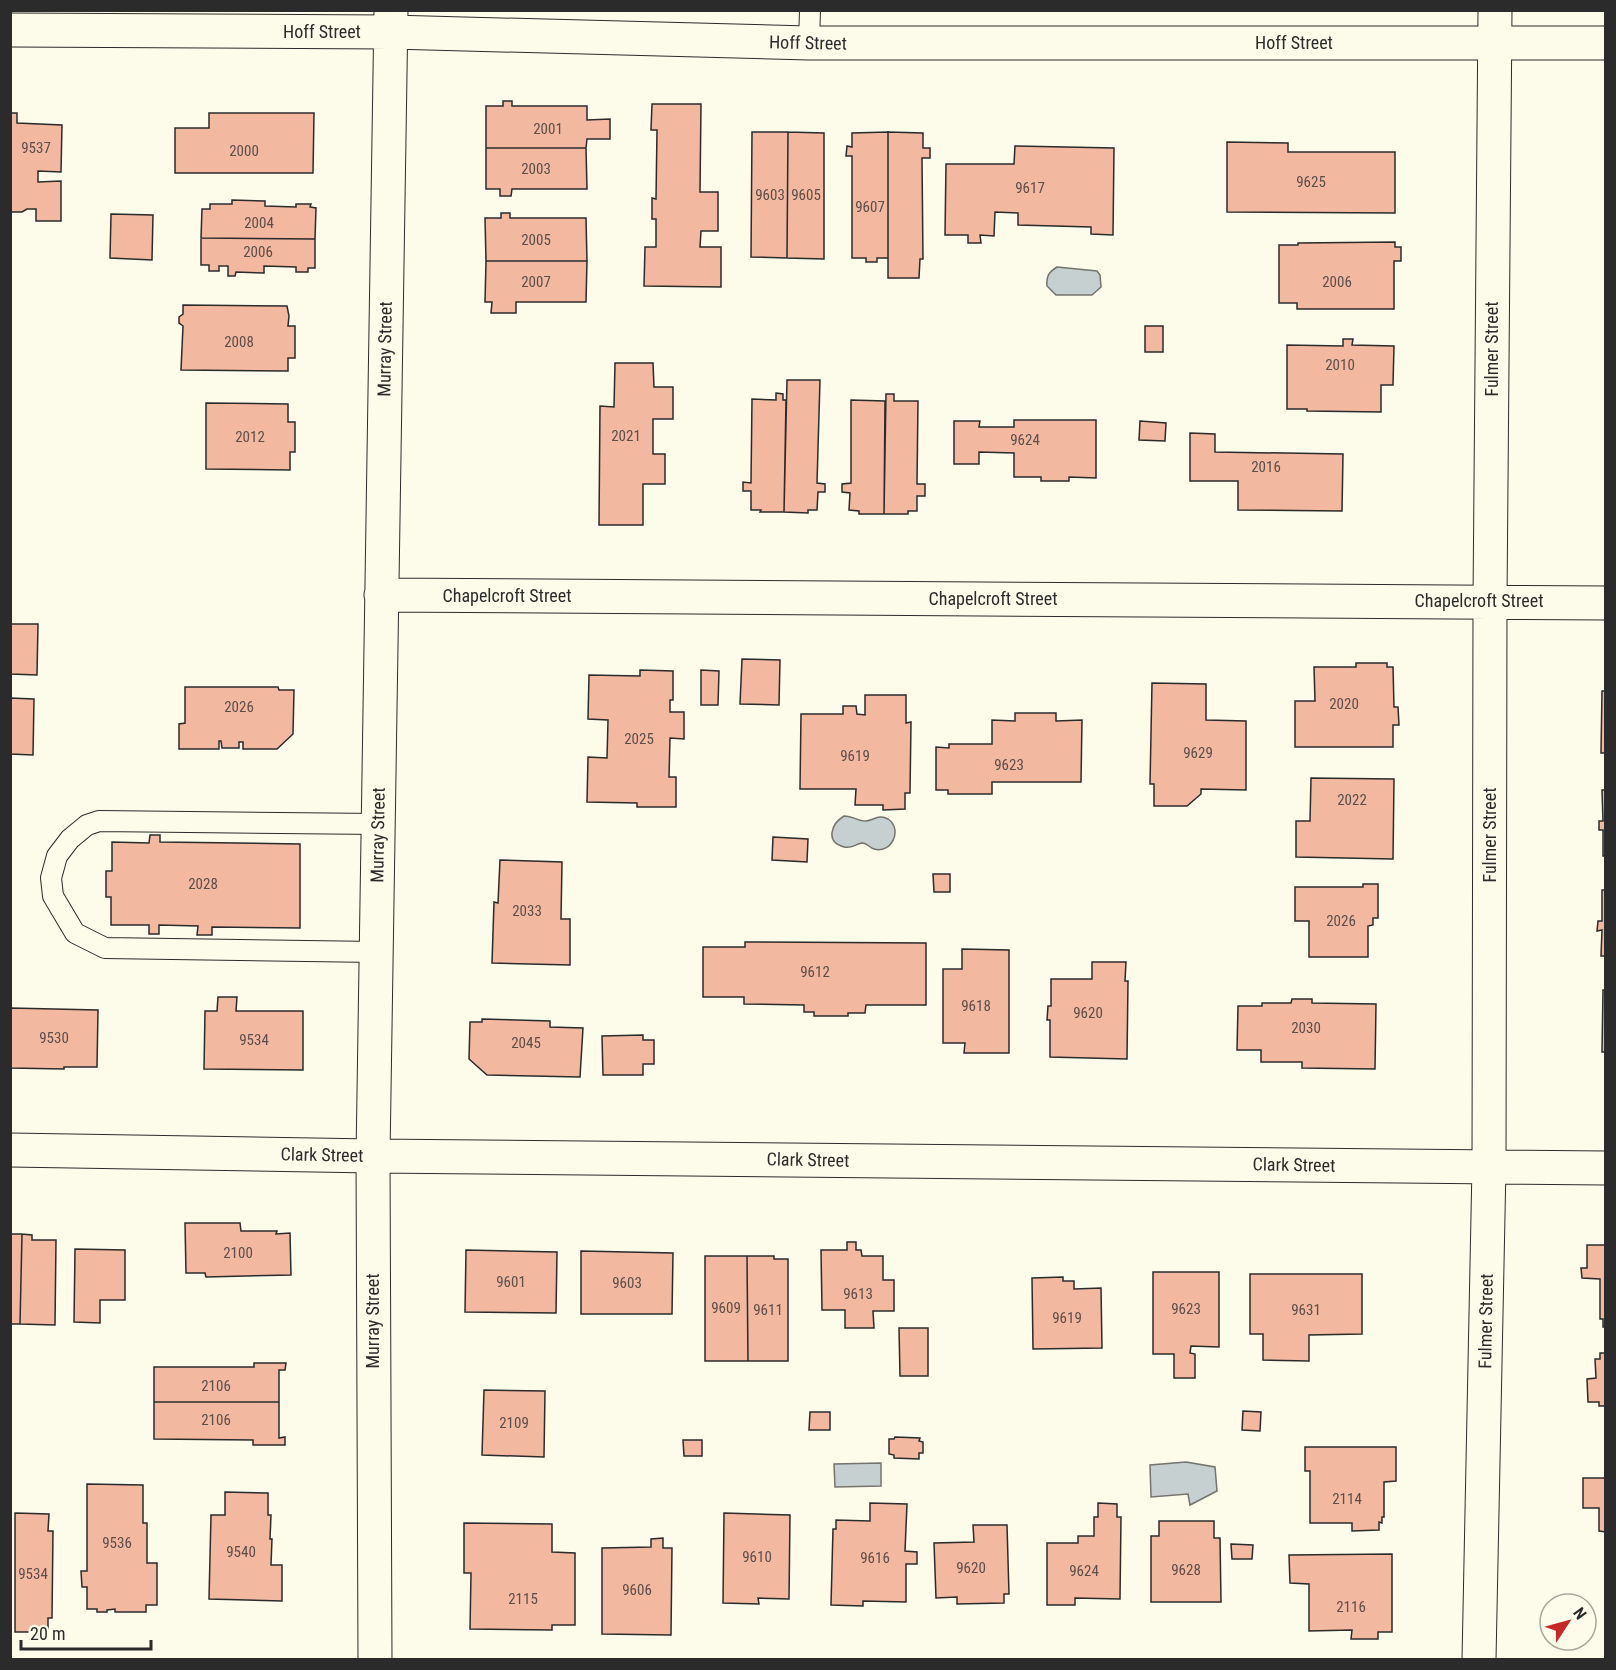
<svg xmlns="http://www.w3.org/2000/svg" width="1616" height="1670" font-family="'Roboto Condensed',sans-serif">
  <rect width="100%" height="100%" fill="#fdfbea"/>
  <path fill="#c7d0d0" stroke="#74746e" stroke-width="1.5" d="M1057 267 1097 271 1100 275 1101 287 1092 295H1056L1047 286C1046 276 1049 272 1057 267Z
    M844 816C853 816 860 822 866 821 874 820 879 814 888 819 903 829 892 854 874 849 870 848 867 843 862 843 855 844 852 849 844 847 825 842 831 824 844 816Z
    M1186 1462 1215 1467 1217 1491 1190 1505 1188 1494 1151 1497 1150 1465Z
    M881 1463V1486L835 1487 834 1464Z"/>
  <path fill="#f2b8a0" stroke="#2b2b2b" stroke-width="1.5" d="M503 101H512V106H587V120L610 119V139H587L586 148H486V106H503Z
    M652 104H701L700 192H718V231H701L700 247H721V287L644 286 645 247H656V219H652V198L656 199 657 130H651Z
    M10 113H17V123L62 125 61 172 38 171V182L61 181V221H36V209H27L22 212H10Z
    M209 113H314L313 173H175V128H209Z
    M752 132H788L787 258 751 257Z
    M788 132 824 133V259L787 258Z
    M888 132V258H877V262H866V258H852V156H846L847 146 852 147V133Z
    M888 132 923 133V148H930V158H922L923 259H920L919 278H888Z
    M1227 142 1288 143V152H1395V213L1227 212Z
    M1015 146 1114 148 1113 235 1091 234V227L1018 225V213L995 212 994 236 980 235 981 243H968V235H945L946 164H1014Z
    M486 148H586L587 189H512L511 196H500V189H486Z
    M232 200 265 201V206L296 207V204H311L310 207 316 208 315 239 201 238 202 209H210V204H232Z
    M501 213H510V218H586L587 261H486L485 218H501Z
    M111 214 153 215 152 260 110 258Z
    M201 238 315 239V268H308V272H296V267L264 266V273L236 272 235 276H228V266H219V271H209V265H201Z
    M1395 242V247H1401V261H1394V309H1297V303H1279V245H1298V243Z
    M486 261H587L586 302H516V313H491L492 302H485Z
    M183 305 287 306 289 316 288 326H295V358H288V371L181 370 183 326 179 323V317L183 314Z
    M1145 326H1163V352H1145Z
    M1343 339H1353L1352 345 1394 346 1393 385H1381V412L1307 411V409H1287V345L1343 346Z
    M615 363H653L654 387H673V419H653V454H665V484H643V525H599L600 406 614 407Z
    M787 380H820L817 483 825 484V492H818L817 510H808V513L784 512Z
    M776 393 783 394V400H786L784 512H760L761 510H751V491H743V482L751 483 752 399 776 400Z
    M886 394H894V401H918L917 484H925V496H917V511H908V514H884Z
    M851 400 885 401 884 514H859V511L849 510 850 493 842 492V484L851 483Z
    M206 403 288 404V422H295V452H290V470L206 469Z
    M1014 420H1096V478L1069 477V481H1041V477H1014V453L979 452V464H954V421H980L979 427H1014Z
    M1140 421 1166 423 1165 441 1139 440Z
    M1190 433 1215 434V452L1343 454 1342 511 1238 510V481H1190Z
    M10 624H38L37 675 10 674Z
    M742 659 780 660 779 705 740 704Z
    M1356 663H1387V667H1393L1394 707H1398L1399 725H1393V747H1295V701H1315L1314 667H1356Z
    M640 670 673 671V700H670V712H684V739L670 738 669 777H676V807H637V803L587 802 588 757 607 758 608 720 588 719 589 675 640 676Z
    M701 670 719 671 718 705H701Z
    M1152 683 1206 684V720L1246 721V790L1201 789V794L1187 806H1154V784H1150Z
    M185 687H278L279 690H294L293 734 277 749H243V742H239V748H222L221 741H219V749H179V724L185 723Z
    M1602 691H1606V753H1601Z
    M865 695H906V723L911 722 910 793H905V809L883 810V805H855L856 789H800L801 714H843V706H856L857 714 865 715Z
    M10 698 34 699 33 755 10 754Z
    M1015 713H1056V721L1082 720 1081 782H992V794H948V790H936V747L949 748V744H992V720L1015 721Z
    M1311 778 1394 779 1393 859 1296 857V821H1310Z
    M1602 790H1606V856H1603V830H1599V821H1603Z
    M150 835H160V842L300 844V928L212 927V935H197L198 926 159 925V934H149V925H111V897H106V871H112V842L149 843Z
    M773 837 808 839 807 862 772 860Z
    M500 860 562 862 561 919H570V965L492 963 494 902 498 903Z
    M933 874H950V892H934Z
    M1363 884H1378V918H1373V925L1368 926V957H1309V921H1295V887H1363Z
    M1602 890H1606V956H1601L1602 930 1597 931 1598 921H1602Z
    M745 942 926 943V1005H866L865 1013H848V1016H814V1012H804V1005L744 1004V997H703V947H745Z
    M962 949 1009 950V1053H964L965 1043H943V969H962Z
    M1092 962H1126L1125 981H1128L1127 1059 1050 1057V1020H1047L1048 1006H1051V979H1092Z
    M1603 990H1606V1052H1602Z
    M218 997H237L236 1011H303V1070L204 1069 205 1011H217Z
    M1292 999H1312V1003L1376 1004 1375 1069 1302 1068V1062H1261V1050H1237L1238 1006H1262V1003H1291Z
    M10 1008 98 1010 97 1067H64V1069L10 1068Z
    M482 1019 550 1021V1027L583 1028 580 1077 487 1075 469 1059 470 1022H482Z
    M643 1035V1040H654V1064H643V1075H603L602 1036Z
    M185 1223H240L241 1231H277L276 1234 290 1233 291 1275 206 1277 205 1273H186Z
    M11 1234H22L20 1324H10Z
    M22 1234 32 1235V1240H56L55 1325 20 1324Z
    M847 1242H856V1250H861L862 1256H883V1280H894V1311H873L874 1328H845V1310H822L821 1250H847Z
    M1587 1245H1606V1327H1603V1319H1600V1279L1582 1278 1581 1268H1587Z
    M75 1249 125 1250V1300H100V1323L74 1322Z
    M466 1250 557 1252 556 1313 465 1312Z
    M581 1251 673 1253 672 1314H581Z
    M705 1256H747L748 1361H705Z
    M747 1256H774V1259H788V1361H748Z
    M1153 1272H1219V1347L1191 1346 1190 1353 1195 1354V1378H1174V1354H1153Z
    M1250 1274H1362V1334L1309 1335V1361L1263 1360V1334H1250Z
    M1063 1277V1281H1074V1289L1101 1288 1102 1348 1033 1349 1032 1278Z
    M899 1328H928V1376H900Z
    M1600 1353H1606V1406H1599V1402H1588L1587 1379 1596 1378 1595 1359H1600Z
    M254 1363H286L285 1370H279V1402H154V1367H254Z
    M484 1390 545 1391 544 1457 482 1455Z
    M154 1402H279V1438L285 1437V1445H253V1440L154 1439Z
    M1243 1411 1261 1412 1260 1431 1242 1430Z
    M810 1412H830V1430H809Z
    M895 1437 920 1438 919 1441 923 1442V1453H919V1459L894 1458V1455L889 1454V1439H894Z
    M683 1440H702V1456H684Z
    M1305 1447H1396V1481L1384 1482V1517H1382V1523L1379 1522V1530L1352 1531V1523H1310V1471H1305Z
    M1583 1478H1606V1532L1599 1531V1508H1583Z
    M87 1484 143 1485V1523H147V1563H157V1605H146V1612H115V1609L107 1610V1612H97V1609H87V1587H82L81 1571H87Z
    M225 1492 268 1493V1515H271L270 1539H272L271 1565H282V1601L209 1599 211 1515H225Z
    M870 1503 907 1504 905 1551 917 1552V1564H906V1602L863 1601V1606L831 1605 833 1529H836V1520L870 1521Z
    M1098 1503 1117 1504V1517H1121L1120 1599 1075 1598V1605H1047V1543H1078V1536H1094V1517H1098Z
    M15 1513 49 1514 48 1531H53L52 1618H48V1632H15Z
    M724 1513 790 1515 789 1599 758 1598 759 1604 723 1603Z
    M1159 1521H1214V1538H1220L1221 1602H1151V1536H1159Z
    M464 1523 552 1524V1552L575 1553V1625H552V1630L470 1629 471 1573H464Z
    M973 1525H1007L1009 1594H1004V1603L957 1604V1597L936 1598 934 1543 974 1542Z
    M663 1538V1548H672L671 1635 602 1634V1548L651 1547V1539Z
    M1231 1544 1253 1545 1252 1559H1232Z
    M1392 1554V1632H1378V1639H1351L1352 1630 1309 1631V1584L1290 1583 1289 1555Z"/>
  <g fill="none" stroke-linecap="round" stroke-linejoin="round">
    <defs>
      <path id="service" d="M809 43 810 10
        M376 952 105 948 75 933 53 896 51 878 57 856 70 839 87 825 99 821 378 824"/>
      <path id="minor" d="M10 30 391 32 809 43H1606
        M381 595 1606 603
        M10 1150 373 1156 1606 1168
        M375 1660 373 1156 391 10
        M1479 1660 1489 1166 1490 601 1495 10"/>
    </defs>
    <use href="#service" stroke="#2b2b2b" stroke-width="22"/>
    <use href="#minor" stroke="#2b2b2b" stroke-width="35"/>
    <use href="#service" stroke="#fdfbea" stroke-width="20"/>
    <use href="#minor" stroke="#fdfbea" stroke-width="33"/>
  </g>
  <g text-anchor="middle" stroke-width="4.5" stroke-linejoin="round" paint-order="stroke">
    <g font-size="15" fill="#5d4e48">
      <text x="548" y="134">2001</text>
      <text x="36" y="153">9537</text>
      <text x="244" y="156">2000</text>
      <text x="536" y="174">2003</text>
      <text x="1311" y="187">9625</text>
      <text x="1030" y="193">9617</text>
      <text x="770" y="200">9603</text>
      <text x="806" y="200">9605</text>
      <text x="870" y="212">9607</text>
      <text x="259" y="228">2004</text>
      <text x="536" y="245">2005</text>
      <text x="258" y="257">2006</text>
      <text x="536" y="287">2007</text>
      <text x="1337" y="287">2006</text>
      <text x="239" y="347">2008</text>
      <text x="1340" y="370">2010</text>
      <text x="626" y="441">2021</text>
      <text x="250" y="442">2012</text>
      <text x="1025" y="445">9624</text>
      <text x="1266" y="472">2016</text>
      <text x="1344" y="709">2020</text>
      <text x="239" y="712">2026</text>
      <text x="639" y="744">2025</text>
      <text x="1198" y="758">9629</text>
      <text x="855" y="761">9619</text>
      <text x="1009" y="770">9623</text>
      <text x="1352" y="805">2022</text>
      <text x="203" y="889">2028</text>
      <text x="527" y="916">2033</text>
      <text x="1341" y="926">2026</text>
      <text x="815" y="977">9612</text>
      <text x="976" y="1011">9618</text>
      <text x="1088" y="1018">9620</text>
      <text x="1306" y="1033">2030</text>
      <text x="54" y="1043">9530</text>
      <text x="254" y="1045">9534</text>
      <text x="526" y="1048">2045</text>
      <text x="238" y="1258">2100</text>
      <text x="511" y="1287">9601</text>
      <text x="627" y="1288">9603</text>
      <text x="858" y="1299">9613</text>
      <text x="726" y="1313">9609</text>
      <text x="1186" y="1314">9623</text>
      <text x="768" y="1315">9611</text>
      <text x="1306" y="1315">9631</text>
      <text x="1067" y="1323">9619</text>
      <text x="216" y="1391">2106</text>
      <text x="216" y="1425">2106</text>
      <text x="514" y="1428">2109</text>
      <text x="1347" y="1504">2114</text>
      <text x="117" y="1548">9536</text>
      <text x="241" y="1557">9540</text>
      <text x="757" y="1562">9610</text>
      <text x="875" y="1563">9616</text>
      <text x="971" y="1573">9620</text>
      <text x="1186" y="1575">9628</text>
      <text x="1084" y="1576">9624</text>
      <text x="33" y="1579">9534</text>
      <text x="637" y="1595">9606</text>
      <text x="523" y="1604">2115</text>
      <text x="1351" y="1612">2116</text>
    </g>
    <g font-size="18" fill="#2b2b2b" stroke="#fdfbea">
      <text x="322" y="38">Hoff Street</text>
      <text transform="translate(808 43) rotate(1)" y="6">Hoff Street</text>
      <text x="1294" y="49">Hoff Street</text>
      <text transform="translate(385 349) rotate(-89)" y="6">Murray Street</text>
      <text transform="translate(1492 349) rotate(-90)" y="6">Fulmer Street</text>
      <text x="507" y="602">Chapelcroft Street</text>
      <text x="993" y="605">Chapelcroft Street</text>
      <text x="1479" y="607">Chapelcroft Street</text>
      <text transform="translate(378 835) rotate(-89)" y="6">Murray Street</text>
      <text transform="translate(1490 835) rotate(-90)" y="6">Fulmer Street</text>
      <text transform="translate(322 1155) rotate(1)" y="6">Clark Street</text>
      <text transform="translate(808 1160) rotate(1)" y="6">Clark Street</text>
      <text transform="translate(1294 1165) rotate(1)" y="6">Clark Street</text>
      <text transform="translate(373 1321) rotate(-90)" y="6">Murray Street</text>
      <text transform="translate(1486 1321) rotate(-89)" y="6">Fulmer Street</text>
    </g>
  </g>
  <rect width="1616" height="1670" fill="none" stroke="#2b2b2b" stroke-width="24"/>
  <g transform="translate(1568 1622) rotate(54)"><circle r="28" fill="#fdfbea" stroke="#a9a89e" stroke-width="1.5"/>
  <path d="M0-4.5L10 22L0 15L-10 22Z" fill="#c62828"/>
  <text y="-9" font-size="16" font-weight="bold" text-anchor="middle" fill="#2b2b2b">N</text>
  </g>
  <path d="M21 1640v9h130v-9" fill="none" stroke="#2b2b2b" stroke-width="3"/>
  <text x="30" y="1640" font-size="18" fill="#2b2b2b" stroke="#fdfbea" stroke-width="4.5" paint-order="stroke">20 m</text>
</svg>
